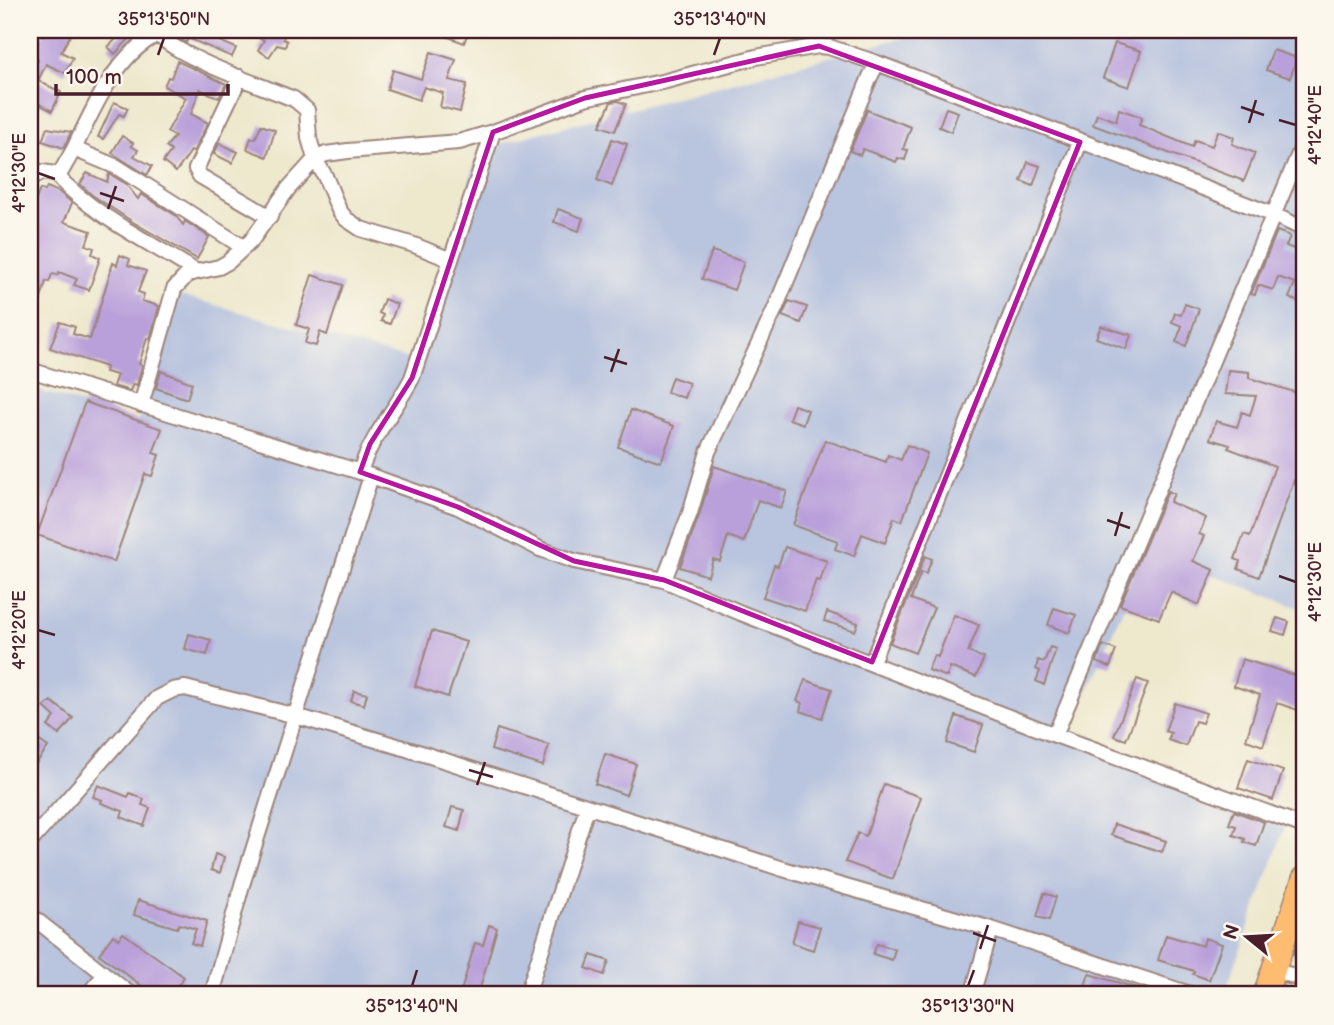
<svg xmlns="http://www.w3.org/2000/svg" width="1334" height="1025" font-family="'Balsamiq Sans',sans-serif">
  <rect width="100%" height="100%" fill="#fbf7ec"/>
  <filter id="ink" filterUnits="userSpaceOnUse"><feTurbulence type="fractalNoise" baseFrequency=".0143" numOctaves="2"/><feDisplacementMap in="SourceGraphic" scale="14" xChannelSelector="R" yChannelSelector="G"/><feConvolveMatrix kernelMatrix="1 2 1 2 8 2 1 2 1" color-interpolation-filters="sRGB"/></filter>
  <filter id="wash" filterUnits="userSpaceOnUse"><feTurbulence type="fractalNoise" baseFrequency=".00686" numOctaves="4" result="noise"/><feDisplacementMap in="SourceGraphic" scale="28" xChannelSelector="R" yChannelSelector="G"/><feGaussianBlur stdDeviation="1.57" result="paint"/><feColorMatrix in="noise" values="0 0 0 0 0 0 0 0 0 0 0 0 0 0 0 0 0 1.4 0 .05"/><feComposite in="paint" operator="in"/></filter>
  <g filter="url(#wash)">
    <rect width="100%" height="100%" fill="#eee8cd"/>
    <path fill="#b9c4de" d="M932 30H1304V610L1149 550 1066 737 1287 821 1224 995H30V388L138 421 176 294 415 361 479 149Z"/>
    <g id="blocks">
      <path fill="#b9a0da" d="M46 30H73L61 52 73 58 65 73 46 64 38 81 61 92 52 111 30 99V76L38 60 30 52V40L34 31 43 36Z
        M125 30 133 35 115 54 108 47Z
        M168 30H193L236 48 232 57 188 38 186 43Z
        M239 30H263L274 35 275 32 284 36 283 39 287 41 285 47 277 45 269 57 258 50 264 40Z
        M430 30H469L464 43Z
        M1115 43 1141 51 1129 87 1103 78Z
        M1273 50 1297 58 1290 78 1266 70Z
        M431 52 456 60 449 80 467 84 460 112 440 107 443 93 424 87 419 100 387 89 393 70 421 79Z
        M177 61 226 84 219 98 200 89 191 114 208 123 193 152 191 151 176 172 163 162 171 151 166 147 175 136 167 132 186 98 164 86 168 77 171 78Z
        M618 101 626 104 615 131 600 126 611 102Z
        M114 102 128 108 124 116 119 114 103 139 98 137Z
        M946 108 958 112 951 132 939 127Z
        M1119 109 1142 117 1139 125 1192 147 1195 140 1212 146 1218 131 1234 137 1232 144 1255 153 1244 181 1093 125 1097 114 1116 121Z
        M867 110 911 127 903 149 908 150 905 160 898 158 896 162 863 149 860 155 850 151Z
        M261 125 275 130 267 157 247 149 251 138 255 139Z
        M47 128 71 132 64 148 42 141Z
        M122 136 133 143 131 146 138 150 134 156 152 166 147 175 112 153Z
        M612 139 627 144 612 186 597 180Z
        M219 143 238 152 232 163 214 154Z
        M1028 162 1040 166 1033 186 1021 181Z
        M87 173 107 182 109 174 113 176 126 184 138 199 141 194 175 215 183 225 185 221 209 237 197 259 133 222 92 195 80 184Z
        M47 187 59 192 72 203 64 222 91 231 86 245 94 248 92 254 100 258 89 290 74 285 77 279 59 272 58 275 52 274 49 282 46 281 40 302 30 299V278L32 269 30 268 32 227H30V204L34 205 40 189 45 191Z
        M558 209 583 218 579 231 554 222Z
        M1277 231 1290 236 1286 246 1304 253V304L1289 298 1295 283 1278 277 1273 290 1258 285 1255 295 1251 294Z
        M712 251 744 262 734 290 702 279Z
        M120 255 130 259 128 265 146 271 138 292 144 294 142 301 159 306 150 339 147 338 139 364 142 365 137 385 133 384 130 391 113 386 117 375 105 372 106 367 50 348 60 322 75 327 73 334 90 339 113 263 117 265Z
        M312 275 343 285 327 335 320 332 316 346 305 343 309 329 296 325Z
        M384 299 397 304 390 324 381 321 383 315 379 313Z
        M789 301 807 307 801 323 782 316Z
        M1185 304 1199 309 1186 346 1176 342 1182 326 1172 322 1175 313 1181 315Z
        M1101 326 1131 335 1126 349 1096 338Z
        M1228 370 1249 372V378L1304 395V411L1297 434 1304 436V484L1294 480 1259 577 1238 569 1240 561 1235 559 1244 534 1250 536 1275 466 1228 448 1230 445 1210 439 1216 421 1237 427 1242 412 1250 415 1256 396 1225 394Z
        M161 371 192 383 187 399 156 388Z
        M672 377 689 383 684 398 667 392Z
        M85 402 162 429 153 453 159 455 152 476 145 474 114 562 37 535Z
        M794 405 808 410 803 424 789 419Z
        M631 410 674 426 661 462 618 447Z
        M825 440 886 462 888 455 901 460 907 445 927 453 902 521 894 518 885 543 862 534 854 556 835 549 838 541 793 525Z
        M714 466 787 491 781 508 758 500 744 542 728 536 720 561 713 559 708 576 680 567 699 516Z
        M1168 491 1174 494 1170 502 1206 518 1199 534 1204 536 1193 561 1214 570 1199 605 1171 592 1159 619 1120 605Z
        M785 547 827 561 820 581 816 580 805 611 763 597 774 565 778 566Z
        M925 556 932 559 926 574 921 572 911 599 934 608 915 653 890 643Z
        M1054 608 1076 615 1069 633 1048 625Z
        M827 612 858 623 855 631 824 621Z
        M954 615 979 625 968 652 984 658 976 677 950 667 947 677 928 670 934 655 938 657Z
        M1277 618 1289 622 1285 635 1272 631Z
        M432 631 466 642 448 697 415 686Z
        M189 634 211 640 207 655 185 649Z
        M1103 645 1116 650 1110 667 1096 662Z
        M1050 647 1056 649 1044 685 1036 681 1040 671 1036 669 1038 660 1044 662Z
        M1242 659 1304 678V712L1277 703 1263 746 1246 740 1260 695 1234 686Z
        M1137 679 1148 683 1126 740 1114 736Z
        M805 680 832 689 822 718 800 711 802 703 797 701Z
        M354 691 367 694 364 705 351 701Z
        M51 701 73 718 59 735 48 726 55 717 44 707Z
        M1175 703 1206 713 1202 723 1195 721 1186 746 1168 740 1171 733 1165 731Z
        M956 716 983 725 974 752 947 743Z
        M497 729 549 745 543 766 491 750Z
        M30 734 48 747 30 772Z
        M605 754 636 764 626 795 595 784Z
        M1248 759 1283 771 1273 800 1238 788Z
        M884 784 921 797 893 879 845 862 858 833 866 836Z
        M98 785 128 797 130 793 144 799 142 805 150 808 144 826 121 817 123 811 101 803 102 800 93 797Z
        M452 807 464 810 459 831 446 827Z
        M1234 811 1264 822 1256 846 1244 842 1245 839 1233 835 1236 826 1229 824Z
        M1114 824 1166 841 1162 852 1111 835Z
        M215 854 224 857 220 873 211 870Z
        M1044 893 1056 897 1049 920 1037 917Z
        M138 900 207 921 200 946 191 943 196 929 179 924 177 928 134 915Z
        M798 921 820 927 813 950 792 943Z
        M1304 922V958L1293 954Z
        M489 925 497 928 478 995H460L475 943 483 945Z
        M123 933 184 977 171 995H154L99 954 113 935 119 939Z
        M1166 935 1203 946 1205 938 1222 944 1209 980 1193 974 1194 971 1158 960Z
        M877 944 895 949 892 960 873 954Z
        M591 955 609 961 604 975 586 968Z
        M1089 974 1154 993V995H1082Z
        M1284 983 1304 988V995H1280Z"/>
    </g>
  </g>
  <g filter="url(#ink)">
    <use href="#blocks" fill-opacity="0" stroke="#9c847c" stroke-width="2"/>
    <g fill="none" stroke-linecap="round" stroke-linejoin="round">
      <defs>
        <path id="minor" d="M240 77 196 169 200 176 270 217
          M1304 142 1055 735 1304 826
          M74 149C93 109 116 54 158 34 176 56 264 87 294 99L307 110 309 138 315 159 325 176 339 210 346 219 361 229 414 245 451 260
          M58 177 74 149 117 167 243 247
          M30 179 42 172 55 174C94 216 146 240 195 271
          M30 370 360 472
          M141 405 174 289 188 274 219 267 228 262 251 241 288 189 315 159 326 154 348 151 459 142 493 132
          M664 580 574 561 540 549 458 507 360 472C371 436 395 411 412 378L491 138 493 132 585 98 666 81 756 57 819 46 829 47 877 63
          M872 662 1080 142
          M1055 735 741 613 664 580 690 513 708 452 775 309 870 77 877 63 1274 215 1304 229
          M30 842 157 698 173 690 185 688 296 716 424 754 783 869 991 929 1193 995
          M30 915 131 995
          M1273 970 1304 979
          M87 995 105 975
          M212 995 242 885 371 476
          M527 995 587 808
          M972 995 991 929"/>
        <path id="primary" d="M1265 995 1304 879"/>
      </defs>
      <use href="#minor" stroke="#9c847c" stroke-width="18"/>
      <use href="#primary" stroke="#9c847c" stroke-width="26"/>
      <use href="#minor" stroke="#fff" stroke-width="14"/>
      <use href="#primary" stroke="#febc70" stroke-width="23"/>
    </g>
  </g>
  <path fill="none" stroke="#b5179e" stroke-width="5" stroke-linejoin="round" d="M819 46 1080 142 872 662 664 580 574 561 458 507 360 472 370 444 412 378 493 132 585 98Z"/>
  <path fill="none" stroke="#4a1f2b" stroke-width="2.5" d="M158 55 164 38M714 55 720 38M1241 107 1264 115M1279 120 1296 125M1249 123 1256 100M38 173 55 179M100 193 124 201M108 209 116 186M604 357 627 364M611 372 619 349M1107 520 1130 528M1115 536 1122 512M1279 576 1296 582M38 630 55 635M469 770 493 777M477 785 485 762M973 933 996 941M980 949 988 925M412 986 417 970M968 986 974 970"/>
  <rect width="1334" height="1025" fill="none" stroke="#fbf7ec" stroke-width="77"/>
  <g transform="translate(1247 937) rotate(288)" stroke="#fbf7ec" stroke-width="5" paint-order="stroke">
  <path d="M0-5L12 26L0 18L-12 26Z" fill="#4a1f2b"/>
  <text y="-10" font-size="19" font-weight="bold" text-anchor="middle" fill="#4a1f2b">N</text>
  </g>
  <path d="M56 84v10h172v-10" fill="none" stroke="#4a1f2b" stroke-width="3.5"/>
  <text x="66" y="84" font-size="21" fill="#4a1f2b" stroke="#fbf7ec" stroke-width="5" paint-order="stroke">100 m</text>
  <rect x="38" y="38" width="1258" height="948" fill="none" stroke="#4a1f2b" stroke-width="2.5"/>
  <g font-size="18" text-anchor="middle" fill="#4a1f2b">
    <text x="164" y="25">35°13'50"N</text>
    <text x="720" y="25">35°13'40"N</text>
    <text transform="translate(1315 125) rotate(-90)" y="6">4°12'40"E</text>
    <text transform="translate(19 173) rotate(-90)" y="6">4°12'30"E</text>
    <text transform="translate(1315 582) rotate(-90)" y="6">4°12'30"E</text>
    <text transform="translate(19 630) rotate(-90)" y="6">4°12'20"E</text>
    <text x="412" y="1012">35°13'40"N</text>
    <text x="968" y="1012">35°13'30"N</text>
  </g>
</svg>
